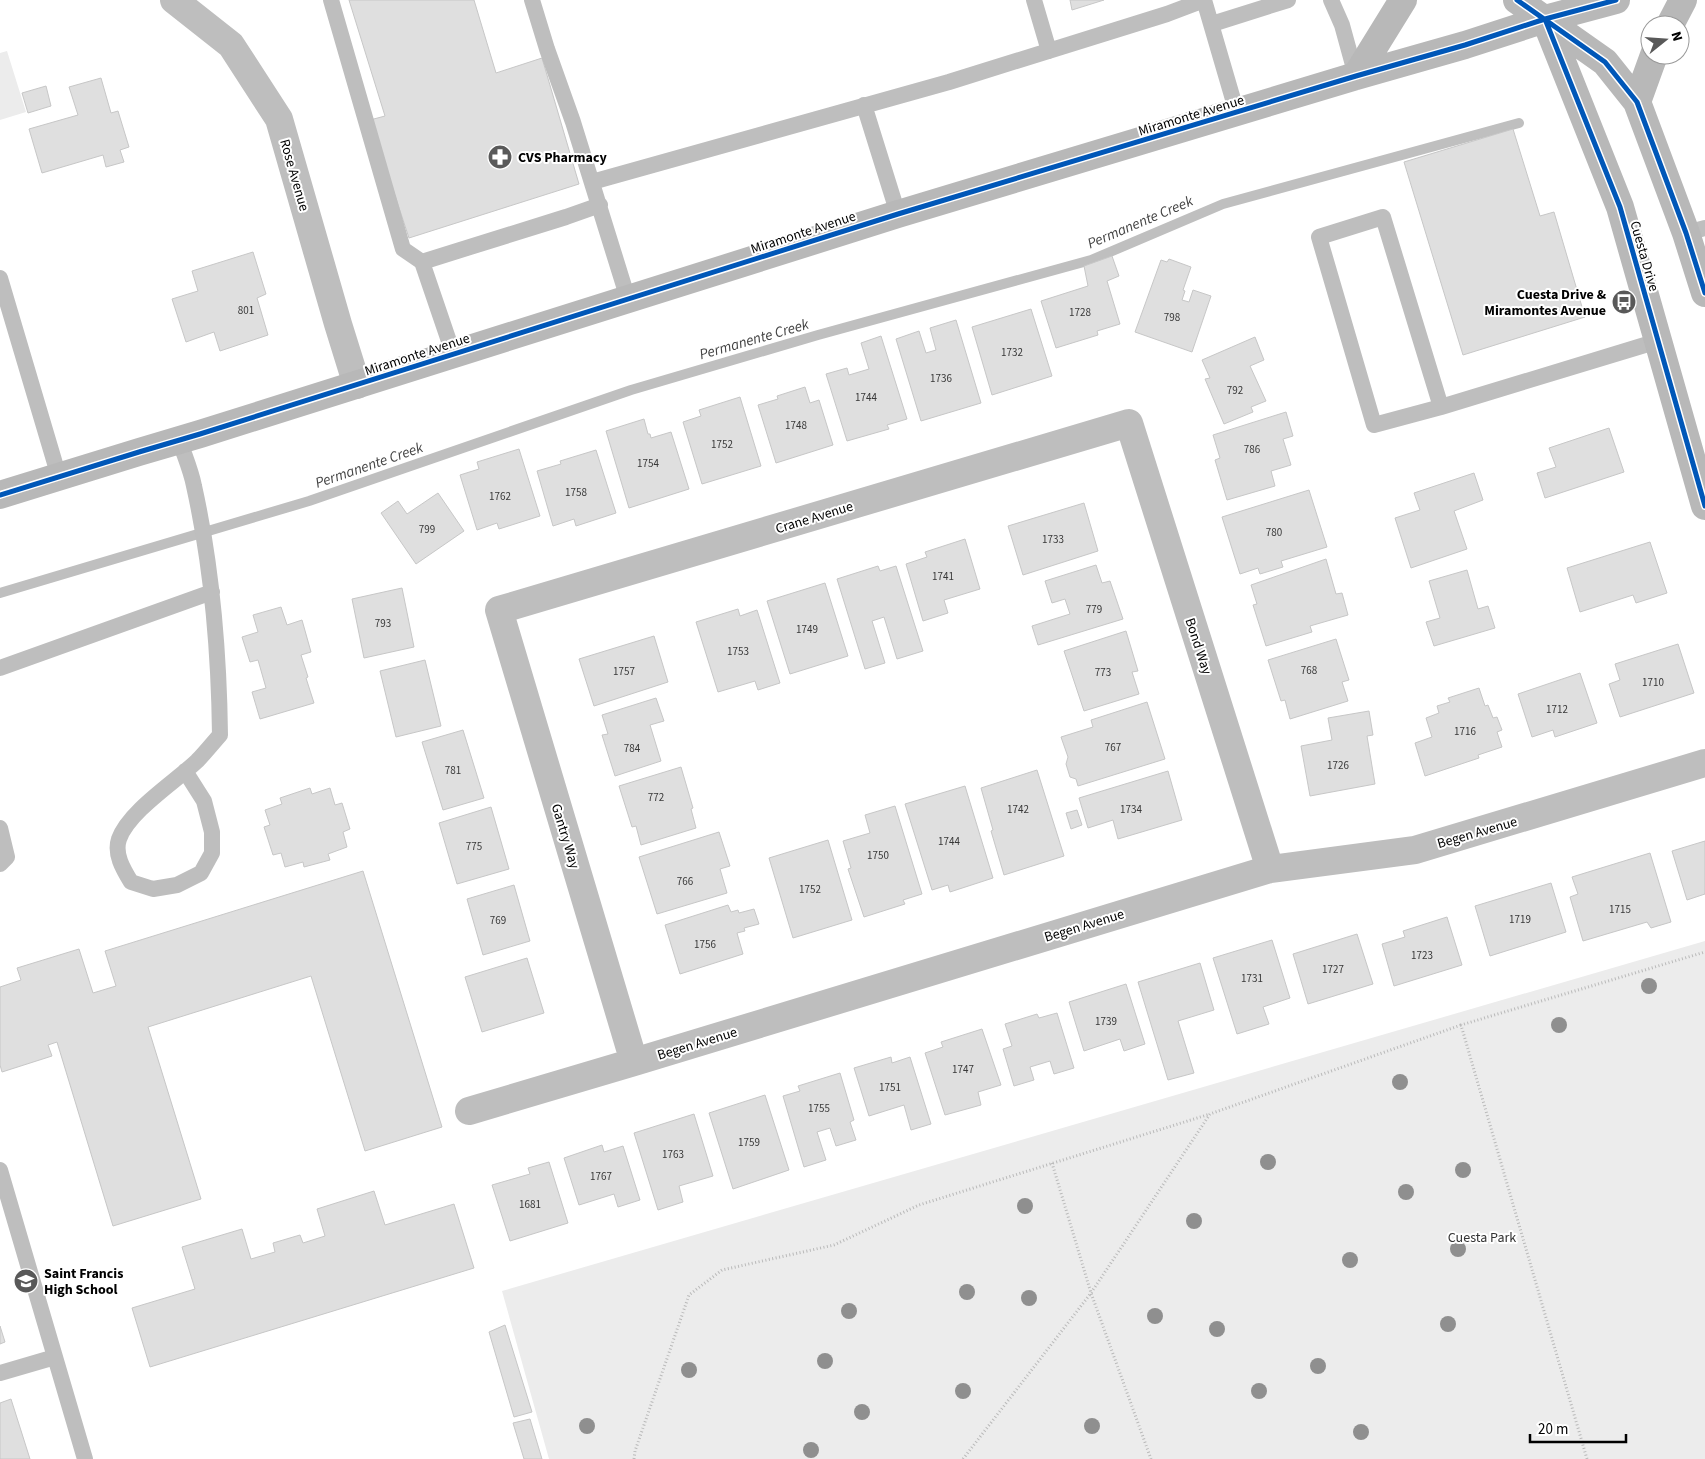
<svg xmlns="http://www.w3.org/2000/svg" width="1705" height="1459" font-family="'Source Sans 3',sans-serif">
  <rect width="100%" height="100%" fill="#fff"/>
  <path fill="#ececec" d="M7 51 26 112 0 120V53Z
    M1705 941V1459H549L502 1291Z"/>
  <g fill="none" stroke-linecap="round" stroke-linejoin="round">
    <path stroke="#bfbfbf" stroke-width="10" d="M0 593 309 501 631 390 818 335 1091 260 1223 204 1519 123"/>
  </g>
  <path fill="#dfdfdf" stroke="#c7c7c7" d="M349 0H474L496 73 542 58 579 184 409 238 370 120 385 116Z
    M1070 0H1104L1072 10Z
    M101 78 111 113 118 111 129 147 120 150 124 162 106 167 103 155 42 173 29 129 78 115 69 87Z
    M46 86 51 106 28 113 22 93Z
    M1513 129 1540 216 1554 212 1585 317 1463 355 1404 162Z
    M253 252 266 294 257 298 268 335 220 351 214 332 186 342 172 299 198 291 192 271Z
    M1112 256 1119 276 1107 281 1120 324 1097 331 1098 335 1056 348 1041 301 1088 286 1084 266Z
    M1169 259 1191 267 1183 290 1185 291 1182 300 1189 302 1193 290 1211 296 1192 352 1135 332 1161 260 1167 262Z
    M1031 309 1052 376 992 395 972 327Z
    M956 320 981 403 921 421 896 339 919 331 926 353 936 350 930 328Z
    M881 336 907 419 887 425 889 429 847 441 826 374 847 368 849 375 869 369 861 343Z
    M1255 337 1264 360 1250 366 1266 401 1251 407 1253 412 1224 424 1205 379 1210 378 1202 360Z
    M805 387 810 403 819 400 833 445 776 463 758 405 778 399 777 396Z
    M740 397 761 466 702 484 683 422 701 416 699 410Z
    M1286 412 1293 436 1283 439 1291 465 1271 471 1275 486 1227 500 1215 460 1220 458 1213 435Z
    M644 419 648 434H650L651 438 671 432 689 489 629 508 606 431Z
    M1609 428 1624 472 1545 498 1537 473 1556 467 1549 448Z
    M519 449 540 516 499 529 497 523 477 530 460 475 479 469 477 462Z
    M596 450 616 513 576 526 574 519 553 526 537 471 561 464 560 461Z
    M1474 473 1483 500 1454 511 1467 549 1411 568 1395 518 1420 510 1414 493Z
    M1309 490 1327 547 1281 561 1283 567 1260 574 1258 568 1240 574 1222 517Z
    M438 493 464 531 416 564 381 513 398 501 407 514Z
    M1084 503 1098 551 1023 575 1008 526Z
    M965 539 980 589 944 600 948 613 923 621 906 564 927 557 925 552Z
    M1650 542 1667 593 1636 603 1633 595 1580 612 1567 568Z
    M1326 559 1336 594 1342 593 1348 615 1310 626 1312 632 1266 646 1253 605 1257 604 1251 585Z
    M1096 565 1102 583 1110 581 1123 619 1038 645 1032 626 1070 614 1065 599 1052 603 1045 581Z
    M878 566 880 571 896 566 923 651 897 659 884 617 872 621 885 663 865 669 837 579Z
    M1467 570 1478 609 1488 606 1495 628 1434 646 1426 622 1440 618 1429 581Z
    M825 583 848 656 790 674 767 601Z
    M402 588 414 647 364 658 352 599Z
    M281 607 287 625 302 620 311 652 301 655 308 677 306 678 314 703 260 719 252 692 266 688 258 660 250 662 242 637 258 632 253 615Z
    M738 609 740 616 757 610 780 683 758 690 755 681 718 692 696 622Z
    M1126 631 1138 671 1132 672 1139 694 1084 711 1064 651Z
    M654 636 668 682 594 706 579 659Z
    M1336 639 1349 680 1342 682 1348 701 1290 719 1285 700 1281 701 1268 660Z
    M1678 644 1694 693 1620 717 1609 684 1620 680 1615 664Z
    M425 660 441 726 396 737 380 671Z
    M1580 673 1597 723 1555 737 1553 730 1532 737 1518 694Z
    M1479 688 1485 706 1488 705 1493 718 1497 717 1502 730 1497 732 1502 747 1478 755 1479 758 1425 776 1415 743 1432 737 1426 718 1439 713 1437 706 1450 702 1448 698Z
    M656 698 664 721 650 725 661 761 615 776 602 735 608 734 602 715Z
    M1147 702 1165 759 1078 786 1076 779 1070 777 1066 764 1068 757 1061 737 1093 727 1091 720Z
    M1369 711 1373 735 1367 736 1375 784 1310 796 1301 746 1332 740 1328 718Z
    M463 730 484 798 443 810 422 742Z
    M681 767 693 808 691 809 696 828 641 845 636 826 632 827 619 786Z
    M1037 770 1064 856 1004 875 991 831 993 830 981 788Z
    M1168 771 1182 820 1118 839 1113 820 1088 828 1079 798Z
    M965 786 993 878 950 892 948 885 932 890 905 804Z
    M310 788 312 794 330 788 335 805 342 803 350 829 343 832 347 847 328 854 330 860 304 867 303 862 285 867 281 853 273 855 264 827 270 825 265 810 282 804 280 798Z
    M895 806 922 894 903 900 905 904 864 917 848 869 851 868 843 841 870 833 865 815Z
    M491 807 509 869 457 884 439 823Z
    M1077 810 1082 825 1071 829 1066 813Z
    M719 832 730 866 720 869 727 893 657 914 639 857Z
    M828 840 852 920 793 938 769 858Z
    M1705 841V894L1687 900 1672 851Z
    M1650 853 1671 922 1651 928 1647 922 1583 941 1570 897 1578 894 1572 877Z
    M363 871 442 1127 365 1151 311 976 148 1027 201 1199 113 1226 57 1042 48 1045 52 1056 2 1072 0 1065V987L21 980 17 968 79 949 93 993 116 986 105 951Z
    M1551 883 1566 932 1490 956 1475 906Z
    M514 885 530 941 483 955 467 899Z
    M728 905 731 912 738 910 739 913 754 909 759 924 744 928 745 931 737 933 743 954 680 974 665 925Z
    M1447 917 1462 965 1394 986 1382 944 1405 937 1403 931Z
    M1357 934 1373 984 1308 1004 1293 954Z
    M1272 940 1290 998 1263 1007 1269 1024 1237 1034 1213 958Z
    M527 958 544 1013 482 1032 465 977Z
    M1200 963 1214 1010 1178 1021 1194 1073 1168 1080 1138 982Z
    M1126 984 1145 1044 1124 1051 1120 1039 1084 1051 1069 1002Z
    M1057 1013 1074 1068 1054 1074 1050 1061 1030 1067 1034 1080 1014 1086 1003 1049 1012 1046 1005 1024 1037 1014 1039 1018Z
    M982 1029 1001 1085 978 1092 981 1105 945 1115 925 1053 943 1047 941 1042Z
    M891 1057 892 1063 910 1057 931 1124 911 1130 904 1105 869 1116 854 1068Z
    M840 1073 854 1120 850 1122 856 1140 836 1146 830 1128 817 1132 826 1160 804 1167 783 1096 800 1091 798 1086Z
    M765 1095 789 1170 733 1189 709 1113Z
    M694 1114 713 1176 679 1186 683 1202 658 1210 634 1133Z
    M602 1145 604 1152 623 1146 640 1200 618 1207 614 1194 579 1205 564 1158Z
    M549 1162 568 1223 510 1241 492 1185 530 1174 528 1168Z
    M374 1191 385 1225 454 1204 474 1268 150 1367 132 1308 195 1289 182 1247 242 1229 251 1259 275 1252 273 1243 300 1235 303 1243 325 1236 317 1209Z
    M505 1325 532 1412 514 1417 489 1332Z
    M0 1326 5 1342 0 1344Z
    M11 1399 30 1459H0V1403Z
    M530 1419 542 1459H524L513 1423Z"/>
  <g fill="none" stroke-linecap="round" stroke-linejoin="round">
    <path stroke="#b9b9b9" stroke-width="3" stroke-dasharray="1 2.5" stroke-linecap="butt" d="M1052 1163 1091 1293 1151 1459
      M634 1459 635 1451 689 1295 722 1270 834 1245 919 1205 1210 1114
      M963 1459 1091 1293 1210 1114 1461 1025
      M1587 1459 1461 1025 1705 952"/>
    <path stroke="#bebebe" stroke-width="16" d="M331 0 403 249 422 262
      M532 0 547 49 573 122 628 299
      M1034 0 1049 51
      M1204 0 1237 113
      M1331 0 1342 25 1356 76
      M1212 24 1288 0
      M864 105 898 214
      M592 182 949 82 1167 14 1204 0
      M1686 233 1705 228
      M0 278 59 477
      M453 353 422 262 566 217 600 205
      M1441 407 1374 425 1319 237 1383 217 1441 407 1658 341
      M179 439C184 455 191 470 194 486 212 567 219 653 220 735 212 744 205 753 197 761 175 782 129 811 119 839 114 854 123 869 131 882L153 889 177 885 201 873 212 853V832L204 801 185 771
      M0 668 212 592
      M0 828 7 857 0 864
      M0 1170 85 1459
      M0 1373 55 1357"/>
    <path stroke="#bebebe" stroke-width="28" d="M174 0 231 45 279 119 338 324 357 385
      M634 1062 499 610 1129 423 1270 869
      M469 1111 634 1062 1270 869 1415 850 1705 763"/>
    <path stroke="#b8b8b8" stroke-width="28" d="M1517 0 1605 62 1637 102 1686 233 1705 293
      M1545 19 1620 207 1705 506
      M1670 25 1683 0
      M1356 76 1403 0
      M1637 102 1654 55
      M0 495 139 452 200 434 898 214 1356 76 1465 45 1545 19 1616 0"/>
    <defs>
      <path id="cycleway" d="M1517 0 1605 62 1637 102 1686 233 1705 293
        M1545 19 1620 207 1705 506
        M0 495 139 452 200 434 898 214 1356 76 1465 45 1545 19 1616 0"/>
    </defs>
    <use href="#cycleway" stroke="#fff" stroke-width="8"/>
    <use href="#cycleway" stroke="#0057b8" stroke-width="5"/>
  </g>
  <g fill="#8f8f8f">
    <circle cx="1649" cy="986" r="8"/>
    <circle cx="1559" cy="1025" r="8"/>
    <circle cx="1400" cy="1082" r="8"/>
    <circle cx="1268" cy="1162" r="8"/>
    <circle cx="1463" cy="1170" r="8"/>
    <circle cx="1406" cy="1192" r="8"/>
    <circle cx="1025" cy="1206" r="8"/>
    <circle cx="1194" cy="1221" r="8"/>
    <circle cx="1458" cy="1249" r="8"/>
    <circle cx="1350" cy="1260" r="8"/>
    <circle cx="967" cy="1292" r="8"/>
    <circle cx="1029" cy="1298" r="8"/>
    <circle cx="849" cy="1311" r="8"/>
    <circle cx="1155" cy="1316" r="8"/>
    <circle cx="1448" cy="1324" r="8"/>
    <circle cx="1217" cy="1329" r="8"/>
    <circle cx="825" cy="1361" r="8"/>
    <circle cx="1318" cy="1366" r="8"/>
    <circle cx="689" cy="1370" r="8"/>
    <circle cx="963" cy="1391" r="8"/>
    <circle cx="1259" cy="1391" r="8"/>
    <circle cx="862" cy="1412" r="8"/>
    <circle cx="587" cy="1426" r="8"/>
    <circle cx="1092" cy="1426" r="8"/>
    <circle cx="1361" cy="1432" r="8"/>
    <circle cx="811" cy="1450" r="8"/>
  </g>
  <defs>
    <symbol id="pharmacy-disc" viewBox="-11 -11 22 22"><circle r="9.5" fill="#595959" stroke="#fff"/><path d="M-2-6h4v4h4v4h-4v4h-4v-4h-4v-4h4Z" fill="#fff"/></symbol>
    <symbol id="bus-disc" viewBox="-11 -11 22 22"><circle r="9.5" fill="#595959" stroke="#fff"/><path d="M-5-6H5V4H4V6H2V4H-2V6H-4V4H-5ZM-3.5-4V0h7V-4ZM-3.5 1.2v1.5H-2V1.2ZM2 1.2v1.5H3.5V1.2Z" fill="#fff"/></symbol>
    <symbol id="school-disc" viewBox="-11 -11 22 22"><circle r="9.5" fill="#595959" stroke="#fff"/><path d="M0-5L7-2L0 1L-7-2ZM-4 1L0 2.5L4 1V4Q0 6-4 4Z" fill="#fff"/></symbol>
  </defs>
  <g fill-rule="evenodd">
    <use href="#pharmacy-disc" x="486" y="143" width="28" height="28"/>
    <use href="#bus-disc" x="1610" y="288" width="28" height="28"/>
    <use href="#school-disc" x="12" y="1267" width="28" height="28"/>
  </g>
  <g text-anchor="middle" stroke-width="4" stroke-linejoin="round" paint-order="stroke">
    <g font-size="11" fill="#383838">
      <text x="246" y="314">801</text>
      <text x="1080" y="316">1728</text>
      <text x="1172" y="321">798</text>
      <text x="1012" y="356">1732</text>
      <text x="941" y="382">1736</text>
      <text x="1235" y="394">792</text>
      <text x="866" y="401">1744</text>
      <text x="796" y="429">1748</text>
      <text x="722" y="448">1752</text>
      <text x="1252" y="453">786</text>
      <text x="648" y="467">1754</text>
      <text x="576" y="496">1758</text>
      <text x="500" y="500">1762</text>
      <text x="427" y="533">799</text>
      <text x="1274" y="536">780</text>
      <text x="1053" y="543">1733</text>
      <text x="943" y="580">1741</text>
      <text x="1094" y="613">779</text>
      <text x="383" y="627">793</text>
      <text x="807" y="633">1749</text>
      <text x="738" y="655">1753</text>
      <text x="1309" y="674">768</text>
      <text x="624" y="675">1757</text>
      <text x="1103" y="676">773</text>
      <text x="1653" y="686">1710</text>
      <text x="1557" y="713">1712</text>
      <text x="1465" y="735">1716</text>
      <text x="1113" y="751">767</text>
      <text x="632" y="752">784</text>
      <text x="1338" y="769">1726</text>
      <text x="453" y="774">781</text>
      <text x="656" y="801">772</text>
      <text x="1018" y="813">1742</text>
      <text x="1131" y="813">1734</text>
      <text x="949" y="845">1744</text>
      <text x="474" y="850">775</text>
      <text x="878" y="859">1750</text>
      <text x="685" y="885">766</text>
      <text x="810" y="893">1752</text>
      <text x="1620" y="913">1715</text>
      <text x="1520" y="923">1719</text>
      <text x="498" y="924">769</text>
      <text x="705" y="948">1756</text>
      <text x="1422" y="959">1723</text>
      <text x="1333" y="973">1727</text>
      <text x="1252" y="982">1731</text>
      <text x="1106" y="1025">1739</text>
      <text x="963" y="1073">1747</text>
      <text x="890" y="1091">1751</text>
      <text x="819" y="1112">1755</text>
      <text x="749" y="1146">1759</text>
      <text x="673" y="1158">1763</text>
      <text x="601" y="1180">1767</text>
      <text x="530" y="1208">1681</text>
    </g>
    <g font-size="14" fill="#000" stroke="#fff">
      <text transform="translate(1191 115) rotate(-17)" y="5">Miramonte Avenue</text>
      <text transform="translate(295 175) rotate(74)" y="5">Rose Avenue</text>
      <text transform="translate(803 232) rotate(-18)" y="5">Miramonte Avenue</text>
      <text transform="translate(1645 256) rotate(74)" y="5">Cuesta Drive</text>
      <text transform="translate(417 354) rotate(-18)" y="5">Miramonte Avenue</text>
      <text transform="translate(814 517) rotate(-17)" y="5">Crane Avenue</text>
      <text transform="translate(1199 646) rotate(72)" y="5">Bond Way</text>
      <text transform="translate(1477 832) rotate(-16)" y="5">Begen Avenue</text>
      <text transform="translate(566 836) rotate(73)" y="5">Gantry Way</text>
      <text transform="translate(1084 925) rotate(-17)" y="5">Begen Avenue</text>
      <text transform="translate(697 1043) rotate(-17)" y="5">Begen Avenue</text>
    </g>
    <g font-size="14" font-weight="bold" fill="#000" stroke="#fff" text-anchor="start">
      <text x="518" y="162">CVS Pharmacy</text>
      <text x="1606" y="299" text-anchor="end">Cuesta Drive &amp;<tspan x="1606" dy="16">Miramontes Avenue</tspan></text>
      <text x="44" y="1278">Saint Francis<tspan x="44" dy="16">High School</tspan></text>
    </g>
    <g font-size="14" fill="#333" stroke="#fff">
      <text x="1482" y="1242">Cuesta Park</text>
    </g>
    <g font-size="15" font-style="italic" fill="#444" stroke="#fff">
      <text transform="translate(1140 222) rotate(-23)" y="5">Permanente Creek</text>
      <text transform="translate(754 339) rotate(-16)" y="5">Permanente Creek</text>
      <text transform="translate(369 465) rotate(-19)" y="5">Permanente Creek</text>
    </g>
  </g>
  <g transform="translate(1665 40) rotate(73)"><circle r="24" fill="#ffffff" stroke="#999999"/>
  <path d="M0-4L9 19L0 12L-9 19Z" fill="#595959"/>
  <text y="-8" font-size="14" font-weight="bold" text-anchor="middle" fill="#000000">N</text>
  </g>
  <path d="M1530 1434v8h96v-8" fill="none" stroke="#000000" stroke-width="2.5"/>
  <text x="1538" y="1434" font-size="15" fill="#000000" stroke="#ffffff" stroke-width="4" paint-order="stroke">20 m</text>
</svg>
